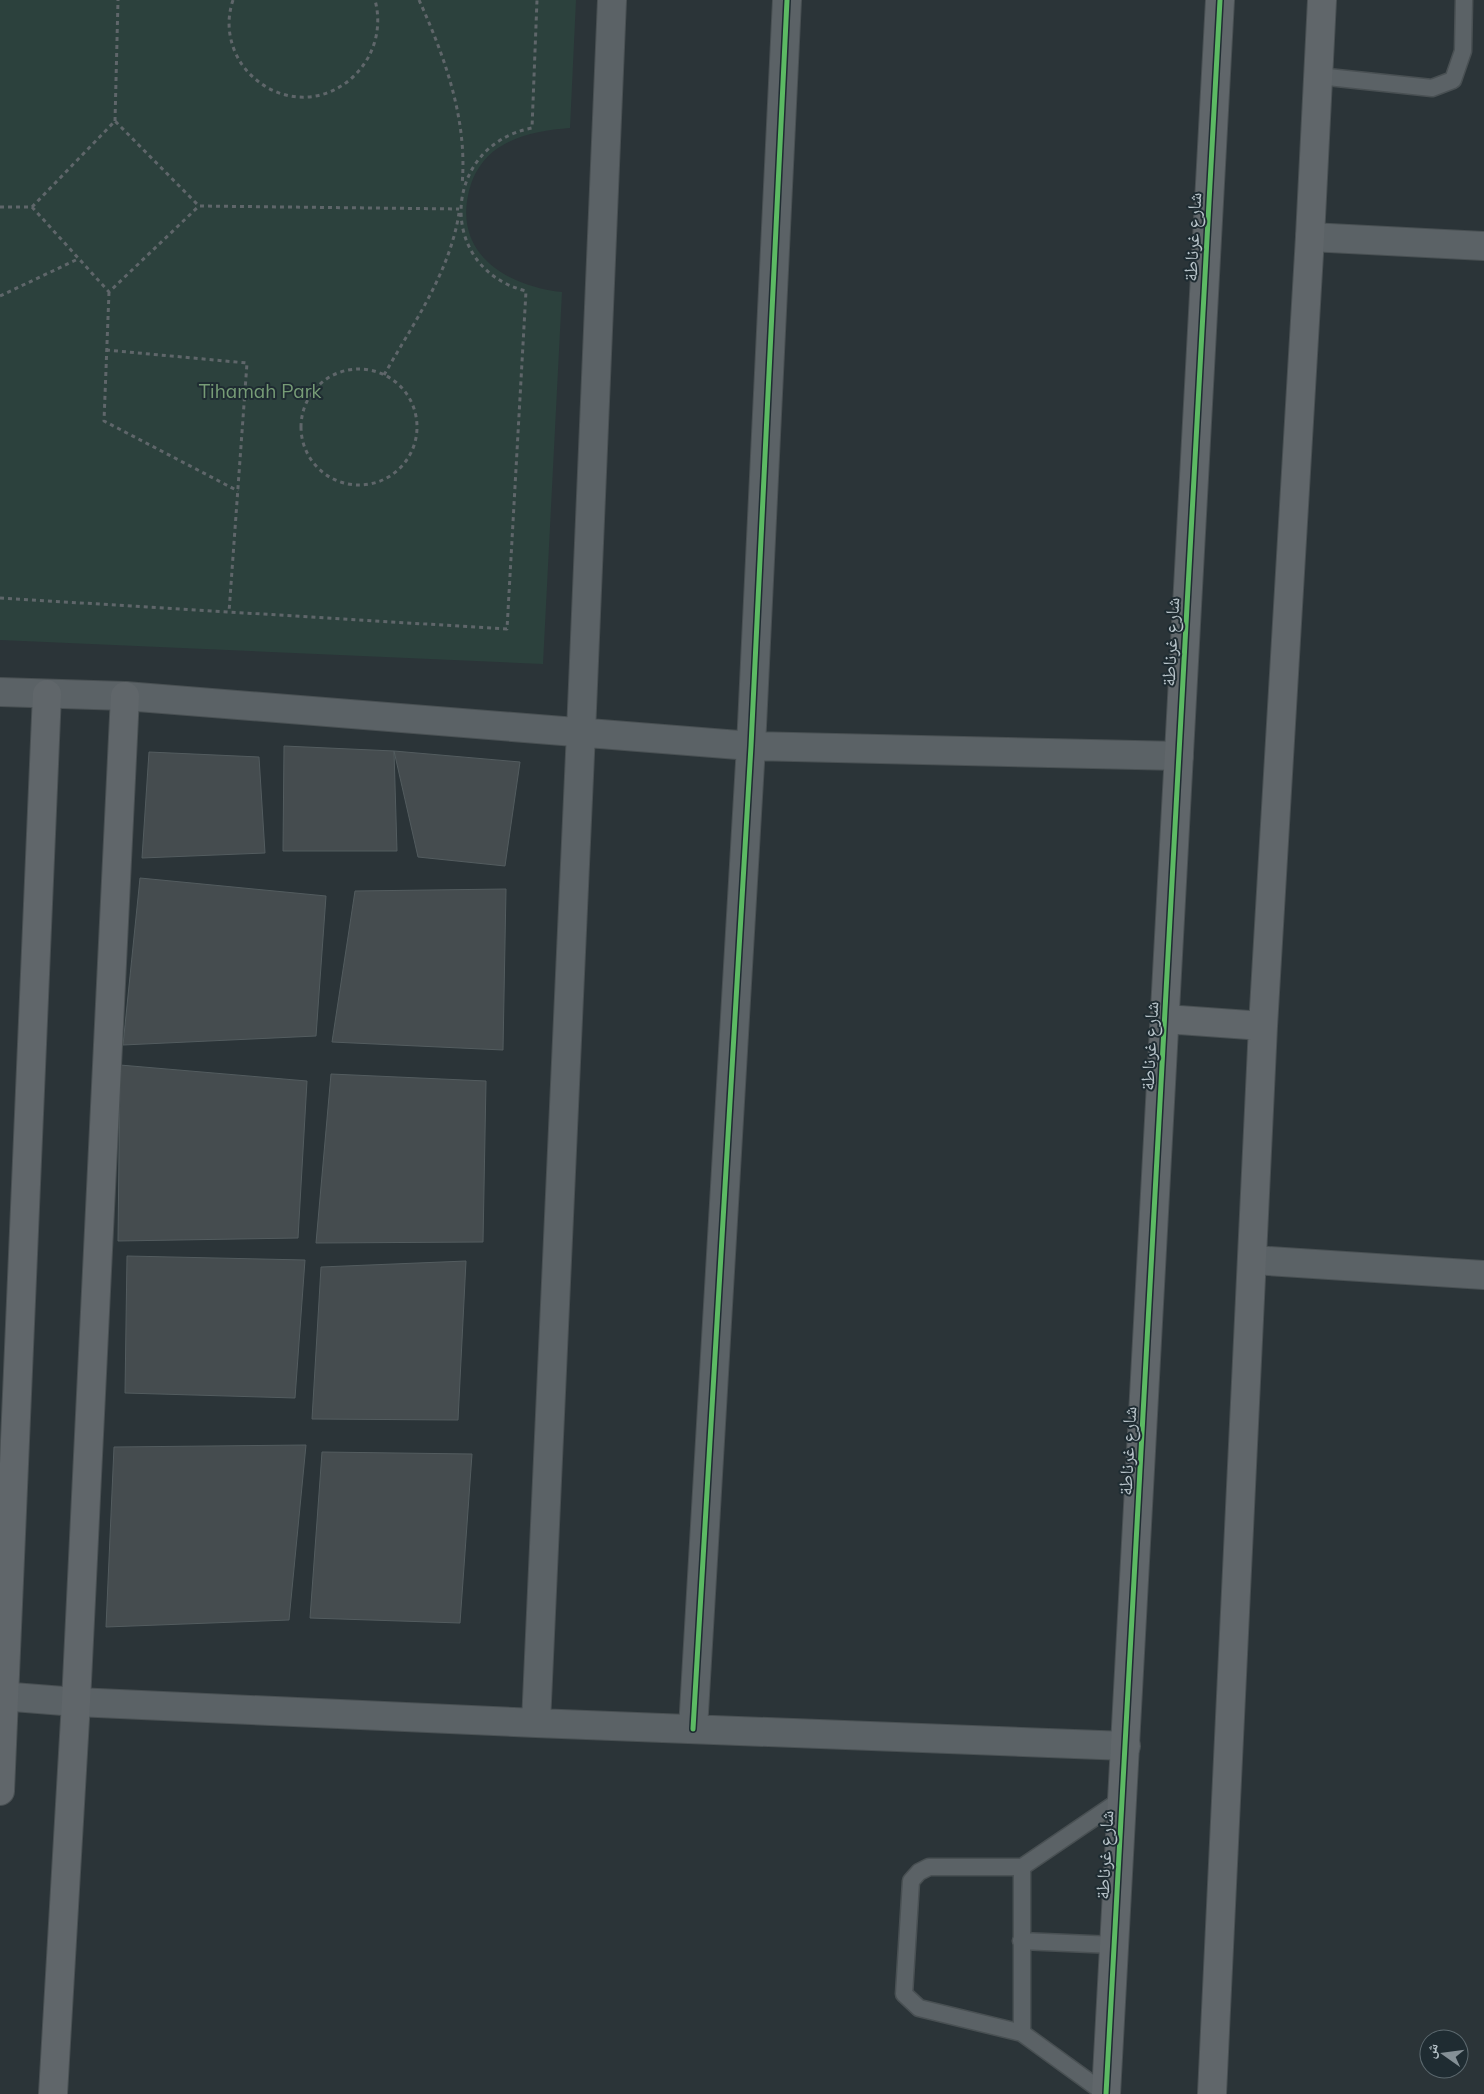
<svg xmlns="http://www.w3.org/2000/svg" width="1484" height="2094" font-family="Mulish,'Noto Naskh Arabic',sans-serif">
  <rect width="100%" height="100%" fill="#2b3438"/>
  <path fill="#2c413d" d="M0 0H576L570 128C545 130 519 134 498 148 483 158 473 174 469 191 453 255 508 286 562 292L543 664 0 640Z"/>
  <path fill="#454c4f" stroke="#535c5f" d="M284 746 394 751 397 851H283Z
    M394 751 520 762 505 866 418 857Z
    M149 752 259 757 265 853 142 858Z
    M140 878 326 896 316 1036 123 1045Z
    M506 889 503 1050 332 1042 355 891Z
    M120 1065 307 1081 298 1238 118 1241Z
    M331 1074 486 1081 483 1242 316 1243Z
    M127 1256 305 1260 295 1398 125 1393Z
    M466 1261 458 1420 312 1419 321 1267Z
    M306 1445 289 1620 106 1627 114 1447Z
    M322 1452 472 1454 460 1623 310 1618Z"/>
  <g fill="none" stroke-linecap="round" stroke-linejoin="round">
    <defs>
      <path id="lane" d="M1318 76 1432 88 1453 80 1463 51 1464 0
        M1022 1867H929L919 1872 911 1881 904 1994 919 2008 1022 2033
        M1021 1941 1114 1945
        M1106 2094 1022 2033V1867L1122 1799"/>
      <path id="street" d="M1310 237 1484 246
        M0 692 125 696 751 746 1179 756
        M1253 1260 1484 1275
        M0 1696 76 1702 536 1723 1126 1746
        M536 1723 581 732 612 0
        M693 1729 751 746 787 0"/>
      <path id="secondary" d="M1165 1019 1263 1026
        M0 1791 47 694
        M53 2094 76 1702 125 696
        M1106 2094 1220 0
        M1212 2094 1263 1026 1310 237 1322 0"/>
    </defs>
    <use href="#lane" stroke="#495053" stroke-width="19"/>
    <use href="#street" stroke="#495053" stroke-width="30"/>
    <use href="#secondary" stroke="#495053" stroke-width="30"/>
    <path stroke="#5f666a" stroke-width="3" stroke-dasharray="4 4" stroke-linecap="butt" d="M233 0C227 18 228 35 235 52 242 68 253 79 268 88 327 120 392 63 375 0
      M419 0C445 57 468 121 462 185
      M115 121 118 0
      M0 207H32L115 121 199 206 459 209
      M32 207 109 292 199 206
      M109 292 104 421 238 491
      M0 296 78 259
      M106 350 247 363 229 612
      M301 427a58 58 0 1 1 116 0a58 58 0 1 1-116 0Z
      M384 375C413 324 450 272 459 213
      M0 598 507 629 526 291C435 268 442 145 532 128L537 0"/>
    <use href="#lane" stroke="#5b6266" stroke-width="16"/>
    <use href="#street" stroke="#5b6266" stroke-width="28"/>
    <use href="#secondary" stroke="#60666a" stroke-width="28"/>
    <defs>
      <path id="cycleway" d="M693 1729 751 746 787 0
        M1106 2094 1220 0"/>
    </defs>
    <use href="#cycleway" stroke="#1f2c32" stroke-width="8"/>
    <use href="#cycleway" stroke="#5cba63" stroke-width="5"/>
  </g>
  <g text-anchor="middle" stroke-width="4" stroke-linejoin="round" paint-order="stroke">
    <g font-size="19" fill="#b6c2c8" stroke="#1f2c32">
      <text transform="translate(1192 237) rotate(-87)" y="7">شارع غرناطة</text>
      <text transform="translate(1170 642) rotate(-87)" y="7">شارع غرناطة</text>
      <text transform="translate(1149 1046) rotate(-87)" y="7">شارع غرناطة</text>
      <text transform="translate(1127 1451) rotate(-87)" y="7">شارع غرناطة</text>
      <text transform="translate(1104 1855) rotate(-87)" y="7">شارع غرناطة</text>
    </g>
    <g font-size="19" fill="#779c76" stroke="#1f2c32">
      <text x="260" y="398">Tihamah Park</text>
    </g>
  </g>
  <g transform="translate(1444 2054) rotate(284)"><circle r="24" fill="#1f2c32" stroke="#5b686e"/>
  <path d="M0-4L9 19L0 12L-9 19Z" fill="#859096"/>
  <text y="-8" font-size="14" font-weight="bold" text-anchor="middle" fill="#b6c2c8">ش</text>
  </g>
</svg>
